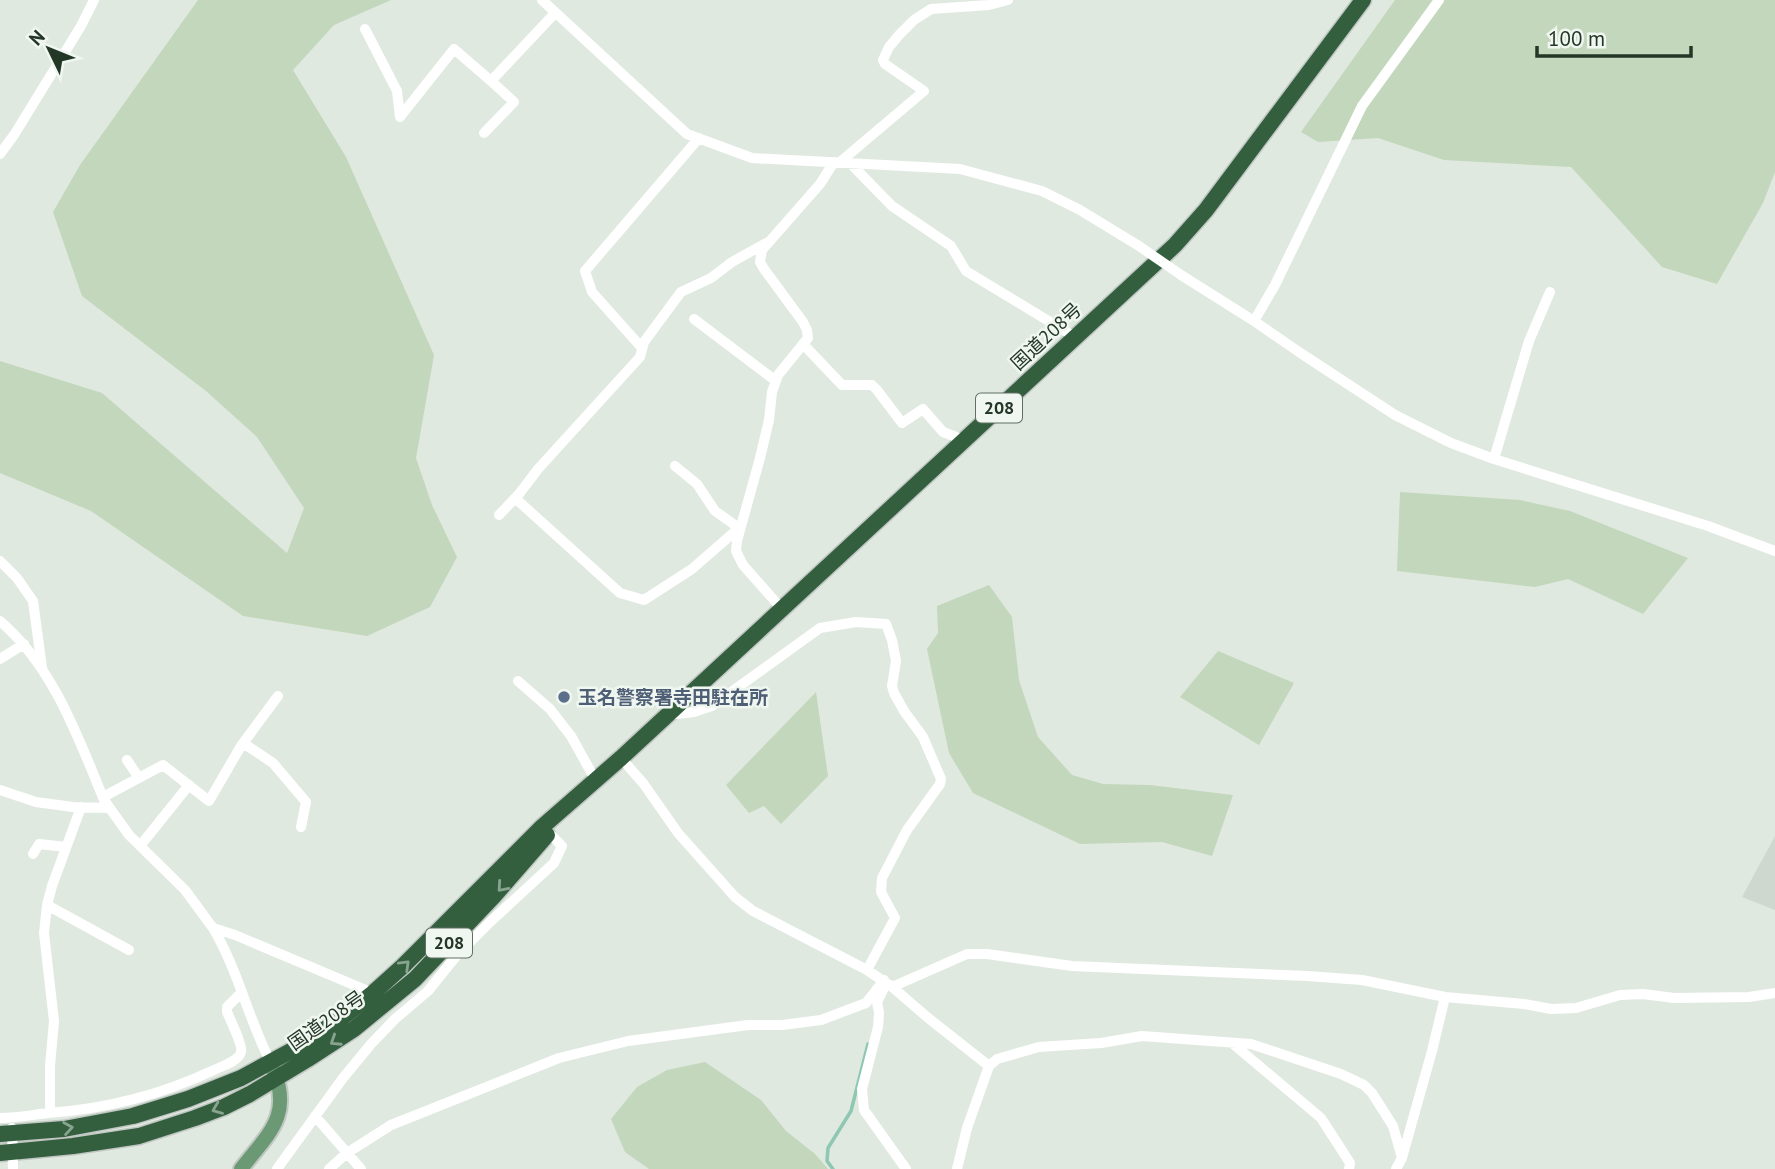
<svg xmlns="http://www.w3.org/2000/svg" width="1775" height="1169" font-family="'PT Sans','Noto Sans JP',sans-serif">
  <rect width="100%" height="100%" fill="#e0e9e0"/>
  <path fill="#ced8cf" d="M1775 836V910L1742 897Z"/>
  <path fill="#c2d7bb" d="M198 0H391L334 25 293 70 346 157 434 355 416 458 432 505 457 557 430 607 367 636 243 616 91 511 0 473V361L102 393 287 553 304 508 257 437 206 391 82 296 53 212 80 165Z
    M1395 0H1775V172L1763 203 1717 284 1662 267 1571 167 1444 160 1378 138 1318 142 1301 132Z
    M1400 492 1520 500 1570 511 1688 558 1643 614 1568 579 1535 587 1397 571Z
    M989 585 1012 617 1019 680 1038 737 1072 775 1103 784 1150 785 1233 795 1212 856 1162 842 1080 844 973 793 949 753 927 649 938 633 937 606Z
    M1218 651 1294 683 1259 745 1180 697Z
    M816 692 828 776 781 824 764 806 749 813 726 785Z
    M705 1062 761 1100 786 1131 815 1154 828 1169H649L625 1152 611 1119 637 1087 667 1070Z"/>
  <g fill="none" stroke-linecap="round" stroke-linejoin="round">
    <path stroke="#8ec7b3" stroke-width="3.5" d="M833 1169 827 1161 828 1148 851 1111 868 1044"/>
    <defs>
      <path id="major" d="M241 1169C268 1134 293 1116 273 1069"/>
      <path id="highway" d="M0 1134 64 1129 133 1116 188 1099 241 1078 300 1046 343 1017 373 993 403 966 542 827 621 758 1175 245 1206 210 1363 0
        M0 1153 73 1146 139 1136 195 1118 224 1107 250 1094 308 1059 354 1029 415 979 493 897 547 835"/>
    </defs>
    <use href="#major" stroke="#c1c7c3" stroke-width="18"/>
    <use href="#highway" stroke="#c1c7c3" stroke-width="19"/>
    <path stroke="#fff" stroke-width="10" d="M542 0 687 134 752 158 960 169 1042 191 1080 210 1139 246
      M365 29 397 91 400 117 454 49 491 81 555 13
      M484 133 514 102 491 81
      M0 154 14 135 81 26 94 0
      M840 162 924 91 885 64 883 60 889 47 900 34 914 20 931 9 989 5 1008 0
      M849 162 892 206 951 246 966 271 1075 337
      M1181 275 1254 321 1299 352 1395 415 1451 443 1494 459 1708 526 1775 551
      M694 319 776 381
      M1254 321 1275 285 1362 106 1439 0
      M803 344 842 385H872L877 390 902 423 923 409 943 432 964 440
      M642 348 592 292 585 271 699 138
      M1494 459 1529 341 1550 292
      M515 498 620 593 644 600 692 569 739 528 715 511 697 484 675 466
      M499 515 519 494 538 469 640 357 644 342 681 292 711 278 732 262 766 243
      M0 561 17 578 33 601 42 668
      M781 608 743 565 736 551 737 541 760 458 769 420 772 392 778 375 808 338 807 330 803 322 764 269 760 262 762 250 820 184 834 162
      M0 621C53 666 78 737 104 800L129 835 185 890 213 928 235 935 373 993
      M0 659 24 644
      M518 681 550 709 571 736 596 781
      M667 715 694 712 712 706 820 628 856 622 886 624 892 640 896 661 892 686 894 693 904 711 923 737 941 779 940 784 907 830 882 878 881 892 895 918 867 970
      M243 743 273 763 306 802 301 827
      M621 758 643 783 678 833 735 897 753 911 867 970 892 987 967 954H987L1072 966 1307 976 1362 980 1445 997 1524 1004 1551 1009 1576 1008 1620 995 1643 994 1674 998 1749 997 1775 993
      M127 760 139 778
      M0 790 36 802 73 807 109 808
      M103 797 163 765 209 801 241 746 278 696
      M140 846 189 785
      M33 854 39 844 66 847
      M47 905 129 950
      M213 928C238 970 248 1018 270 1061
      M890 985 927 1017 989 1066
      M883 990 877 1002 879 1013 878 1027 862 1089 864 1110 906 1169
      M1232 1043 1321 1118 1350 1163 1349 1169
      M50 1113V1066L54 1021 44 933 47 905 52 886 81 807
      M315 1116 361 1169
      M0 1118C16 1118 32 1115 48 1113 105 1109 163 1094 214 1070 222 1066 239 1061 241 1052 243 1046 230 1019 227 1012V1007L242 992
      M12 1128 13 1169
      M277 1169 343 1078 371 1044 395 1019 428 991 457 955 489 923 554 863 562 846 549 833
      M329 1169 347 1153 391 1125 559 1058 628 1041 748 1025H782L821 1020 866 1003 884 980
      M957 1169 967 1128 989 1066 997 1059 1039 1047 1101 1043 1142 1036 1251 1044 1341 1074 1364 1085 1372 1093 1393 1126 1402 1158
      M1396 1169 1402 1158 1432 1051 1445 997"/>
    <use href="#major" stroke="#6a9974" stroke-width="14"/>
    <use href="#highway" stroke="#335f3f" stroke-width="16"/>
    <path stroke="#fff" stroke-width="10" d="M1139 246 1181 275"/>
  </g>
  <defs><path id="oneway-chevron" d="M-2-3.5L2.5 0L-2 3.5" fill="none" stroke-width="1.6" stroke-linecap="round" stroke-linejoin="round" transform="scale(1.75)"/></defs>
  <g stroke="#88a38f">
    <use href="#oneway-chevron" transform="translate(502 887) rotate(131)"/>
    <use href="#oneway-chevron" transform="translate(405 965) rotate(-44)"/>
    <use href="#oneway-chevron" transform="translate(335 1041) rotate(147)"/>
    <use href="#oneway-chevron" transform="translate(217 1109) rotate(158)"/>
    <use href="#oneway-chevron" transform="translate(68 1128) rotate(-9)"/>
  </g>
  <circle fill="#5c6f8a" stroke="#f0f6f0" stroke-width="2.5" cx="564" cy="697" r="7"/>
  <g text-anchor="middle" stroke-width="5" stroke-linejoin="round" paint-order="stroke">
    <g fill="#f0f6f0" stroke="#607063" stroke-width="2">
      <rect x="976" y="393.5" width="46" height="29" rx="5"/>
      <rect x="426" y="928.5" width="46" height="29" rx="5"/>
    </g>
    <g font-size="18" font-weight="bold" fill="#233727">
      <text x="999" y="414">208</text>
      <text x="449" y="949">208</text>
    </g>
    <g font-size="19" fill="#233727" stroke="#f0f6f0">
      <text transform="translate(1046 336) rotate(-43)" y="7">国道208号</text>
      <text transform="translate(326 1020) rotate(-35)" y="7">国道208号</text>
    </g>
    <g font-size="19" font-weight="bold" fill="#4e5e75" stroke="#f0f6f0" text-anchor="start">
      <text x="578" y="704">玉名警察署寺田駐在所</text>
    </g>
  </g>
  <g transform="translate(49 49) rotate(313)" stroke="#f0f6f0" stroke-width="5" paint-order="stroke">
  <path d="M0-5L12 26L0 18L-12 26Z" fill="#233727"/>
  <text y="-10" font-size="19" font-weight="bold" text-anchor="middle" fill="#233727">N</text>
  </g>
  <path d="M1537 46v10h154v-10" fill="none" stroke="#233727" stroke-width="3.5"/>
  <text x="1548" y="46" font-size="21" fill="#233727" stroke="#f0f6f0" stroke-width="5" paint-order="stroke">100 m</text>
</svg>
